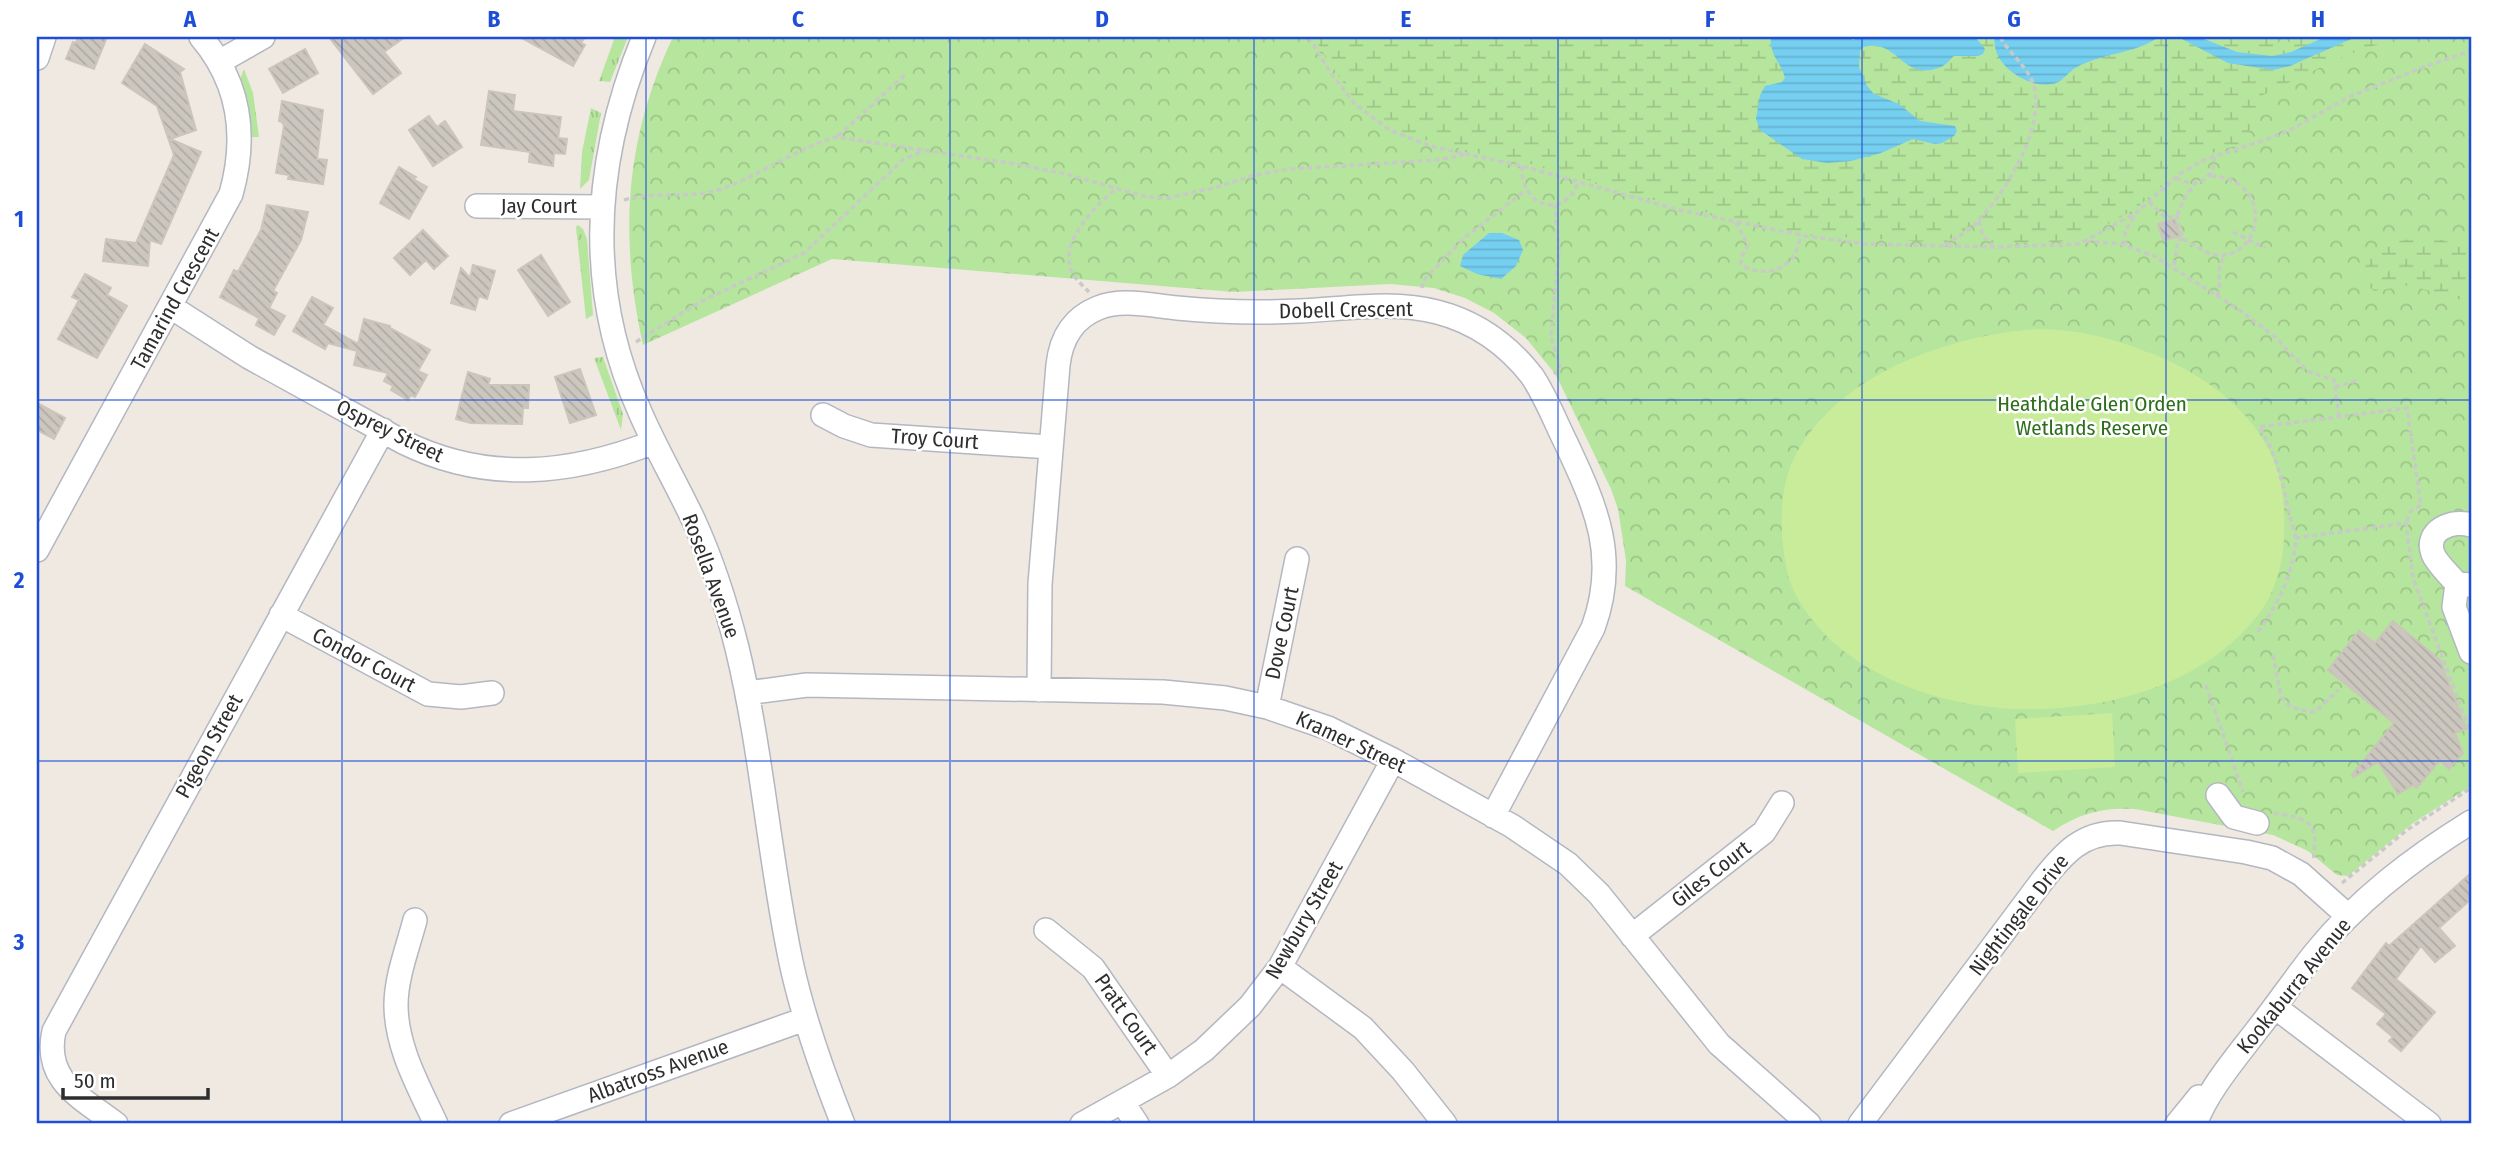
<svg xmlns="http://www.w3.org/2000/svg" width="2508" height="1161" font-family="'Fira Sans Condensed',sans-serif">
  <defs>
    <pattern id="grass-tufts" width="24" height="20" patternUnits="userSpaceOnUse" patternTransform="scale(1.75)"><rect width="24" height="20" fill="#b6e59e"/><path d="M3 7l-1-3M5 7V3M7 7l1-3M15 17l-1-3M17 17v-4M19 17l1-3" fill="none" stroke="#9dc588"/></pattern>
    <pattern id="forest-crowns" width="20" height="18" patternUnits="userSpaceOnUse" patternTransform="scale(1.75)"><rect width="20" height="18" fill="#b6e59e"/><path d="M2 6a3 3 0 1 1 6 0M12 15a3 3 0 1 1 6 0" fill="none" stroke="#9dc588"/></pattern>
    <pattern id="wetland-marsh" width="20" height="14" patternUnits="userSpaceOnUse" patternTransform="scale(1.75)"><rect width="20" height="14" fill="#b6e59e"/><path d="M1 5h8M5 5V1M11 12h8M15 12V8" fill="none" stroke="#9dc588"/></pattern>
    <pattern id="water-rules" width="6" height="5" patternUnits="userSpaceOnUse" patternTransform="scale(1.75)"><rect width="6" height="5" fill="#75cff0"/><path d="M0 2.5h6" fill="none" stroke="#66b2ce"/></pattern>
    <pattern id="building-back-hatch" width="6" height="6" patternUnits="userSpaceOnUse" patternTransform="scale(1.75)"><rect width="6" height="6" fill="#cbc7bf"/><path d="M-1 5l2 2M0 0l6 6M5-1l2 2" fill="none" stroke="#afaba4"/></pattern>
  </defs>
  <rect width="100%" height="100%" fill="#efe9e1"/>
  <path fill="url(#grass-tufts)" d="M615 37H628L610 82 599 81Z
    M244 69 253 93 259 137H250L240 79Z
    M591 108 601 113 589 180 580 189 582 152Z
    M578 225 583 229 587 239 593 315 586 319 576 227Z
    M603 357 623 414 621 430 594 358Z"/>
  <path fill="url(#forest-crowns)" d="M673 37H2471V786L2413 823 2348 876 2337 875 2308 851 2273 835 2135 809C2103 807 2080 813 2053 831L1625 586 1626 560 1618 509 1611 489 1556 375 1526 338 1494 313 1465 298 1434 288 1390 284 1234 292 832 259 643 345C619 236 625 138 673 37Z"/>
  <path fill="url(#wetland-marsh)" d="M1313 37H2276L2271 53 2299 37H2400L2344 56 2261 96 2245 143 2202 156 2168 181 2135 209 2085 237 2072 241 1991 244V237L1973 222 1946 243 1807 235 1661 202 1542 166 1485 155 1399 133 1358 105Z
    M2417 238 2442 240 2471 249V303L2410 285 2374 291 2364 283 2363 270C2378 244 2388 242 2417 238Z"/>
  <path fill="#c9ec9a" d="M2038 329C2077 329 2111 338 2148 352 2204 373 2265 417 2280 479 2284 497 2285 516 2284 535 2284 561 2275 593 2259 614 2203 686 2106 711 2019 709 1936 707 1831 670 1793 589 1785 572 1784 553 1782 535 1781 511 1782 488 1791 465 1830 376 1948 335 2038 329Z
    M2112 713 2115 767 2018 773 2015 719Z"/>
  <path fill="url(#water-rules)" d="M1771 37H1850L1853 40 1860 37H1975L1985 49 1983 54 1978 56H1954C1950 59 1946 65 1941 67 1901 83 1900 38 1863 47L1860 51 1859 67 1867 86 1874 94 1899 104 1920 121 1955 126 1957 131 1954 136 1942 143 1935 144 1913 139 1881 153 1851 161 1827 163 1802 159 1760 130 1756 119 1760 95 1765 86 1782 82 1785 78C1781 62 1769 55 1771 37Z
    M1995 37H2159C2134 54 2103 53 2077 67 2069 71 2063 81 2056 83 2030 91 1990 65 1995 37Z
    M2178 37H2199L2237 52 2272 56 2291 52 2325 37H2356L2290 66 2273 70 2228 63Z
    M1489 233H1502L1519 240 1523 250 1516 266 1501 279 1477 274 1460 266 1463 255Z"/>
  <path fill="url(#building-back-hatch)" stroke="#cbc5ba" stroke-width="2" d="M78 37H107L94 69 66 59 73 42 76 43Z
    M329 37H405L384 52 401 73 373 94Z
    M520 37H585L581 43 585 45 573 66Z
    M145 44 184 69 180 72 196 130 170 139 201 152 161 244 150 240 148 266 103 261 106 239 136 243 174 155 157 106 122 83Z
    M305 49 318 73 283 93 269 69Z
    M489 91 515 95 513 111 561 117 558 138 567 139 565 154 554 153 553 166 529 162 530 152 481 145Z
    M282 101 323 110 317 159 327 160 323 184 288 179 289 175 276 173 284 126 282 122 279 121Z
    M429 116 437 127 445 121 462 147 433 166 409 130Z
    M399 167 416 177 413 179 427 187 409 219 380 203Z
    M267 205 308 212 301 240 273 291 277 293 269 308 285 316 274 335 256 325 259 318 220 297 234 270 238 272 261 230Z
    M2175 219 2180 236 2163 240 2158 224Z
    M423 230 448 256 434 269 426 260 410 275 394 258Z
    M541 255 570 302 548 316 518 270Z
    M473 265 495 271 487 299 479 296 475 310 451 303 461 268 470 278Z
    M85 274 111 288 107 295 127 306 97 358 58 339 79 300 72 297Z
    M312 297 333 308 323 325 358 344 364 319 390 326V328L430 350 418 371 427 375 415 397 411 395 408 400 391 390 393 386 384 381 388 373 354 365 357 351 328 343 325 349 293 331Z
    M580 369 596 415 570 423 555 377Z
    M468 372 490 379 488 385H529L528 408H523L522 424 471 423 456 419Z
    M37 403 65 418 54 439 37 430Z
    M2393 621 2440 660 2466 729 2455 733 2463 753 2449 769 2440 760 2417 788 2413 785 2398 794 2378 762 2354 777 2352 775 2394 723 2328 670 2359 631 2375 643Z
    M2471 873V899L2439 928 2455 946 2435 962 2421 946 2396 979 2435 1012 2401 1051 2389 1041 2393 1037 2377 1024 2386 1014 2352 988 2386 943 2389 946Z"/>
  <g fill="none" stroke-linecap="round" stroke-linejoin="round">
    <defs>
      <path id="minor" d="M644 37C593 161 584 287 640 412 656 449 676 483 693 519 712 560 726 604 737 648 762 751 769 858 791 962 803 1018 822 1071 843 1124
        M37 58 44 37
        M219 62 263 37
        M477 206 602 207
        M171 307 249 357 403 442C486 483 570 475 654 442
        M823 415 844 426 871 435 1050 447
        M2471 525C2453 519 2424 530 2433 554 2437 564 2450 575 2457 584L2471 585
        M37 550 231 194C247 137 240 83 201 37
        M2457 584 2454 607 2471 652
        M281 615 428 694 461 697 492 693
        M1039 690 1040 584 1058 365C1061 338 1073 318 1098 308 1122 298 1153 306 1177 308 1218 312 1259 313 1300 311 1345 309 1393 300 1437 312 1476 322 1507 344 1532 376 1546 397 1555 421 1566 443 1596 507 1619 557 1593 628L1493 816
        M747 693 807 685 1163 692 1225 698 1267 707 1328 728 1393 760 1512 826 1568 864 1599 894 1719 1044 1809 1124
        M1267 707 1297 559
        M2218 795 2234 817 2257 823
        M415 920C408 947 396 977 396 1005 396 1047 419 1087 436 1124
        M1046 930 1093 968 1168 1076
        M1632 936 1764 832 1782 803
        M1280 967 1363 1028 1403 1071 1445 1124
        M2275 1007 2429 1124
        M1123 1103 1137 1124
        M116 1124C82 1098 43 1081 54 1031L383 430
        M511 1124 805 1019
        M1082 1124 1168 1076 1204 1050 1250 1006 1280 967 1393 760
        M1860 1124 2042 881C2063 854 2083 831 2120 833L2246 852 2272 858 2301 874 2348 916
        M2177 1124 2199 1097
        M2195 1124C2208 1090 2235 1059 2257 1030 2277 1005 2295 978 2315 953 2359 899 2413 858 2471 822"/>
    </defs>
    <use href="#minor" stroke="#b4b7c1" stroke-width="26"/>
    <path stroke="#c9c9c9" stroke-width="3.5" stroke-dasharray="5 3.5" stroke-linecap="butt" d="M1309 37 1330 72 1354 103 1391 131 1434 147 1522 166 1679 210 1806 236 1867 244 1995 247 2079 244 2136 213 2181 173 2206 159 2262 141 2290 130 2351 96 2424 67 2471 51
      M838 136 907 73
      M1522 166C1520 206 1563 221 1578 183
      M2176 178C2196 189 2215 180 2214 157
      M624 200C655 190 690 200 721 189 761 175 795 149 836 137L1016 164 1066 174 1147 197 1168 198 1221 186 1255 175 1289 169 1437 160 1464 155
      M2149 202 2166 218 2177 215 2183 239 2178 240 2174 268
      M2177 215 2185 197 2195 184
      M1979 221 1983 236 1993 246
      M1736 222 1748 245 1741 258V264C1755 276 1782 273 1793 257 1797 251 1799 242 1801 235
      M2233 232 2265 248
      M2183 239C2195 245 2203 253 2217 255 2263 260 2276 177 2209 176
      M2086 241 2121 244 2154 256 2241 311 2275 337 2307 371 2334 380 2339 416
      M1945 245C1957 237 1971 230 1980 219 2007 190 2045 127 2034 86 2028 67 2010 54 2000 37
      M2125 245V231L2135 215
      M1422 288 1423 281 1463 239 1526 190
      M1089 292C1083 286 1074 278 1071 270 1060 240 1096 206 1115 189
      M2217 296C2224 282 2213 272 2225 256
      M636 342 700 302 804 253 904 159 924 151
      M1554 374 1560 368 1551 336 1559 249 1555 205
      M2335 387 2359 380
      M2296 538C2284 500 2282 461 2259 427L2407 408 2421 505 2411 511 2406 523
      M2258 632C2279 603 2293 574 2296 538L2406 523 2413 578 2471 734
      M2273 655 2281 697 2291 707 2310 712 2316 711 2338 690
      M2206 685 2243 792
      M2274 813C2289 816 2310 816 2314 834 2316 842 2313 851 2314 858
      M2342 883 2407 830 2471 788"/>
    <use href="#minor" stroke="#fff" stroke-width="23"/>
  </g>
  <path fill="none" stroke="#1d4ed8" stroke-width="2" stroke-opacity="0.55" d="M342 37V1124M646 37V1124M950 37V1124M1254 37V1124M1558 37V1124M1862 37V1124M2166 37V1124M37 400H2471M37 761H2471"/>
  <g text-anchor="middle" stroke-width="5" stroke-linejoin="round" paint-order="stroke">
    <g font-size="21" fill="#2e2e2e" stroke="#fff">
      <text x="539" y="213">Jay Court</text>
      <text transform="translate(175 299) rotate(-61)" y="7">Tamarind Crescent</text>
      <text transform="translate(1346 310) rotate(-1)" y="7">Dobell Crescent</text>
      <text transform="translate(390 431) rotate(26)" y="7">Osprey Street</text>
      <text transform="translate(935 439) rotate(4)" y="7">Troy Court</text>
      <text transform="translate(711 576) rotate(70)" y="7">Rosella Avenue</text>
      <text transform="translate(1282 633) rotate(-78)" y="7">Dove Court</text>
      <text transform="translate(364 660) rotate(28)" y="7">Condor Court</text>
      <text transform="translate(1351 742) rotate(25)" y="7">Kramer Street</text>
      <text transform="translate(209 746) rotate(-61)" y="7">Pigeon Street</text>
      <text transform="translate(1711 874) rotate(-38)" y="7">Giles Court</text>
      <text transform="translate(2019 915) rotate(-52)" y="7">Nightingale Drive</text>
      <text transform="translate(1304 920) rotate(-60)" y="7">Newbury Street</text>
      <text transform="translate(2294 986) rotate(-51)" y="7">Kookaburra Avenue</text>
      <text transform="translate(1126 1014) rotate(55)" y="7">Pratt Court</text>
      <text transform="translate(658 1071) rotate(-20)" y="7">Albatross Avenue</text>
    </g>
    <g font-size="21" fill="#2c6e1b" stroke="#fff">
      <text x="2092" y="411">Heathdale Glen Orden<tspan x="2092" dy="24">Wetlands Reserve</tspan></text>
    </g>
  </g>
  <rect width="2508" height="1161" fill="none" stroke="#ffffff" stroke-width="77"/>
  <path d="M63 1088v10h145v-10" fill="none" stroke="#2e2e2e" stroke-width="3.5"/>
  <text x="74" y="1088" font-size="21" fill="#2e2e2e" stroke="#ffffff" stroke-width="5" paint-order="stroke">50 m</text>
  <rect x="38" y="38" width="2432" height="1084" fill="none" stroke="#1d4ed8" stroke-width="2.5"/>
  <g font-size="23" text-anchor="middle" font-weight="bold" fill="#1d4ed8">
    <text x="190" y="27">A</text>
    <text x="494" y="27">B</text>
    <text x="798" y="27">C</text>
    <text x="1102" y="27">D</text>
    <text x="1406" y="27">E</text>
    <text x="1710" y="27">F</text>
    <text x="2014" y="27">G</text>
    <text x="2318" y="27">H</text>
    <text x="19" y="227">1</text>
    <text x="19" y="588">2</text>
    <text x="19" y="950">3</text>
  </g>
</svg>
